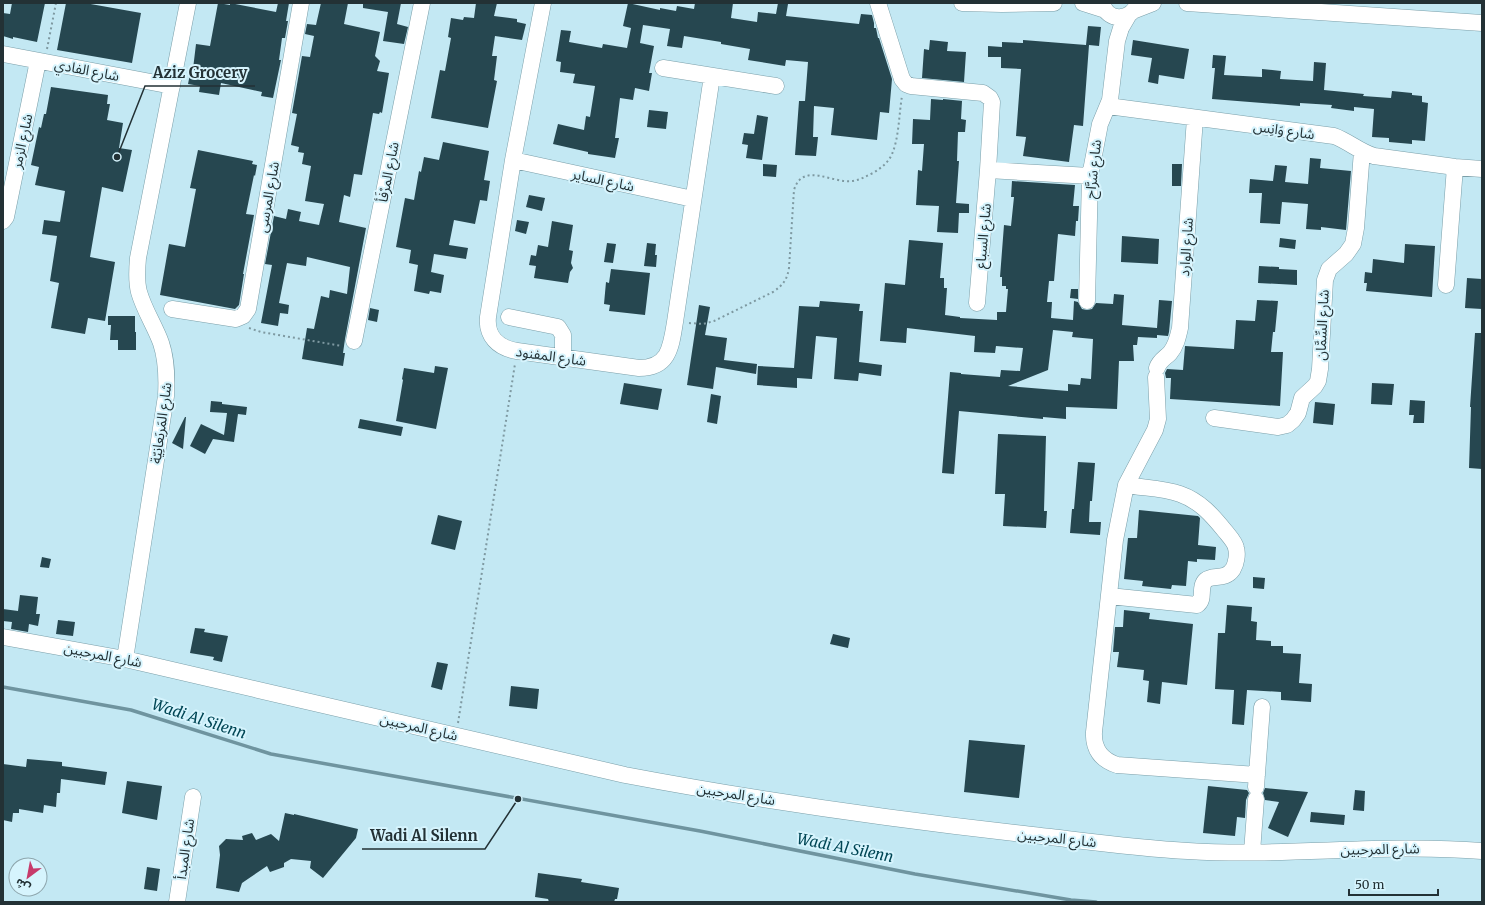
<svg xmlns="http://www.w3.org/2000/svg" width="1485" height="905" font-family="Merriweather,'Noto Sans Arabic',serif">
  <rect width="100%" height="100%" fill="#c3e8f3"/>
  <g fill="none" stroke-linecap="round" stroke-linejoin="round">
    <path stroke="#6f949f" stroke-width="3.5" d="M3 687 131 710 271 754 700 831 915 874 1071 900 1096 902"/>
  </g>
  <path fill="#264750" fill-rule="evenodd" d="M12 3H45L37 42 13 37V39L3 36V13L10 14Z
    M66 3H85L141 13 132 63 57 50Z
    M218 3 230 5V3L276 12 278 3H289L286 21H288L285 38H282L279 60H281L273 98 261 96 262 92 221 83 219 95 199 92 200 86 188 84 191 69H193L196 44 210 46Z
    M321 3H348L344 24 380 32 375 56 380 61 377 71 389 73 382 113 380 112 379 114 373 113 362 175 354 174 350 197 344 195 339 222 366 228 345 339 343 353H345L343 366 302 359 307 328 314 329 321 296 329 298 330 290 347 294 350 267 307 257 306 266 287 263 279 303 289 305 288 314 280 313 278 326 261 323 272 265 265 264 274 216 286 219 288 209 301 212 299 221 319 225 324 204 305 201 311 166 302 164 304 153 298 152 299 147 291 145 297 114 292 113 302 56 310 57 314 36 305 34 307 24 316 25Z
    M363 3H401L397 24 408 27 404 44 383 41 388 12 363 8Z
    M476 3H497L494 16 517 19V22L526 24 522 40 495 36 492 56H497L494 80 497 81 488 128 431 118 440 70 445 71 451 38 448 37 451 18 463 20 464 17 474 18Z
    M628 3 660 10V8L676 11 677 6 694 9 695 3H733L731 18 757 22 758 12 776 14 778 3 788 4 786 16 859 24 861 14 872 15 874 23V28H876L878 38H879L892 79 889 113 880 112 877 140 831 135 834 108 814 106 813 137H818L816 156 795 155 799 101H805L808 62 786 60 785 66 748 60 750 49 721 44V42L684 36 682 48 667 46 670 29 643 25 640 43 654 46 649 73H652L649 91 635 88 633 100 620 98 615 138H619L615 158 588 154V152L553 144 558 124 584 130 586 116 590 117 595 86 573 83 575 74 560 72 561 62 556 61 561 30 571 31 569 42 602 48 603 44 627 48 631 28 623 26Z
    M1088 26 1101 27 1099 46 1089 45 1083 126 1074 125 1069 162 1023 156 1026 137 1016 136 1021 69 1001 68V57H988V46L1002 47V42L1023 43V40L1086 45Z
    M930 40 948 42 947 51 966 52 964 82 922 78 924 49 929 50Z
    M1133 40 1189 49 1184 79 1159 75 1158 84 1148 82 1152 58 1131 55Z
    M1213 55 1226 56 1224 75 1262 77V69L1281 71 1280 79 1313 81 1314 62 1326 63 1324 90 1364 94 1363 96 1391 98 1392 91 1412 93V95L1422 96V102L1428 103 1425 141 1412 140V144L1389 142V138L1372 137 1374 109 1354 107V111L1331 108 1332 105 1300 103V106L1212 99 1215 68H1212Z
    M51 87 108 95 107 104H110L107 120 123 123 119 148 132 150 123 192 102 187 90 257 115 262 105 321 88 318 85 334 51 328 59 283 50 281 57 236 42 234 44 220 60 222 65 191 35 185 39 167 31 165 39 127 41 128 44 114H46Z
    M931 99 943 100V99L963 101H962L961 119 966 120 965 132H958L957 161H959L956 203 969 204V213H959L958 233 937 232 939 206 916 205 918 170 922 171 924 144H912L913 119 930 120Z
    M649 110 668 112 666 129 647 127Z
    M757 115 768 117 762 160 746 158 748 145 742 144 744 133 754 134Z
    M443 142 489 151 484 180 490 181 487 201 480 200 475 224 454 220 449 245 468 248 466 259 434 254 431 272 444 275 441 293 430 291 429 294 414 291 418 265 409 263 411 250 396 247 405 198 414 200 419 171 421 172 424 157 439 160Z
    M198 150 253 161 252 164 257 165 255 176 254 175 246 214 254 215 243 274H244L239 305 235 309 160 295 169 244 185 247 196 189 190 188Z
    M1310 158 1321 159 1320 168 1351 171 1346 230 1321 227V230L1306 229 1308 204 1282 202 1280 224 1260 223 1262 193H1249L1250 179 1273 181 1275 165 1287 166 1285 182 1308 184Z
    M763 164 777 165 776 177 763 176Z
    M1172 164H1182L1181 186H1172Z
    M1012 181 1075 185 1073 206H1079L1078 221H1076L1075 236 1058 234 1054 281H1049L1047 302H1052L1051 318 1073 320 1074 301 1078 302 1082 309 1087 310 1092 309 1096 303 1113 304 1114 294 1124 295 1122 325 1157 328 1159 300 1172 301 1169 332 1168 336 1157 335V330V338L1138 337 1137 345H1133L1134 361H1119L1117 409 1066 407V419L1043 417V419L959 411 954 474 942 473 950 372 961 373V374L1000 377 1001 370 1020 371 1023 348 996 346 995 353 974 352 975 336 907 328 906 343 880 341 885 283 905 285 909 240 943 243 940 278H944V288H947L945 315 960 317V318L997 320V312H1006L1008 289H1006V286H1002V277H1000L1004 225 1011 226 1014 197H1011ZM1053 330 1073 332 1072 337 1093 339 1091 379 1081 378 1080 385 1068 384V391L1008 386 1048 370Z
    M529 195 545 198 542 211 526 207Z
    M517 220 529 222 526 234 515 231Z
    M552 221 573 225 569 250 573 251 571 263 573 268 570 272 568 283 534 278 536 266 529 265 531 255 536 256 538 245 548 247Z
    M1122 236 1159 239 1158 264 1121 262Z
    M1280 238 1296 240 1295 249 1279 247Z
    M607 243 616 244 613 263 604 262Z
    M647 243 656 244 655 255H657L656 267 644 266Z
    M1405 244 1435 246 1432 297 1366 291 1367 283H1364L1365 272 1372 273 1373 259 1404 263Z
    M1259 266 1279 267V269L1297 270V285L1258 283Z
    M611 269 650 273 645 315 609 311 610 305 604 304 606 282 609 283Z
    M1467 278 1482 279V309L1465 308Z
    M1071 289H1078V299L1070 298Z
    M1257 300 1278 301 1275 332H1273L1271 352H1283L1280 406 1170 399 1171 378H1166L1165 373 1167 369 1183 370 1185 346 1234 349 1236 320 1255 321Z
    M820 301 860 304 859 311H863L859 362 882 365 881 376 859 373 858 381 834 379 837 338 816 336 812 379 797 378V388L757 385 758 366 794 368 799 306 819 307Z
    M699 305 710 307 705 335 727 338 724 360 757 364 756 374 716 367 713 389 687 385Z
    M370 308 379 310 377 322 368 320Z
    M108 316H135V332H136V350H118V340H110L111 325H108Z
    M1475 333H1482V469L1469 468 1471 407H1470Z
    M435 366 448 368 436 429 396 421 403 380 402 379 404 368 434 373Z
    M624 383 662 389 658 410 620 404Z
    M1372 383 1394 384 1392 405 1371 404Z
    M711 394 721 396 717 424 707 422Z
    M1410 400 1425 401 1424 423H1413L1414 415H1409Z
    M211 401 222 402V404L247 407 246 415 238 414 234 442 213 439 205 454 190 446 201 424 224 435 227 413 210 412Z
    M1315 402 1335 404 1333 425 1313 423Z
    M185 417H186L183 449 172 443Z
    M360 419 403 427 401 436 358 428Z
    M998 434 1046 436 1044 511H1047L1046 528 1003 526 1005 494H995Z
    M1078 462 1095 463 1092 501H1090L1089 522H1101L1100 535 1070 533 1072 509H1074Z
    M1139 510 1198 516 1200 518 1198 545 1216 547 1215 560 1197 559V562L1188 561 1186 586 1172 585 1171 589 1142 586 1143 581 1124 579 1128 538H1137Z
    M438 515 462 521 455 550 431 544Z
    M42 557 51 559 49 568 40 567Z
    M1253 577 1265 578 1264 589 1253 588Z
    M20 595 38 597 36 614H40L38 626 29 624 28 632 11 629 12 622 3 621V609L18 611Z
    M1227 605 1252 607 1251 621 1257 622 1256 640 1271 641V646H1283V653L1301 654 1299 683 1312 684 1311 702 1281 700V692L1247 690 1244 725 1232 724 1234 690 1215 689 1218 633H1225Z
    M1124 610 1150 613 1149 619 1193 624 1187 685 1162 682 1160 704 1147 702 1149 681 1143 680 1144 670 1117 667 1119 652H1113L1115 627H1123Z
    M58 620 75 622 73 636 56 634Z
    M195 628 205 629 204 632 228 636 222 662 213 660 214 657 190 653Z
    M833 634 850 638 848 648 830 644Z
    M437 662 448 664 442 690 431 687Z
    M511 686 539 689 537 709 509 706Z
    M969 740 1025 745 1019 798 964 792Z
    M27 759 62 762V766L107 772 105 785 61 779 60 793H57L56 807 44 805 43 813 19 809V813H13L12 822 3 820V764L26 767Z
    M127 781 162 786 157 820 122 813Z
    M1208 786 1247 790 1249 793 1246 800 1245 818 1237 817 1235 836 1203 833Z
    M1265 788 1308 792 1288 837 1268 828 1279 802 1265 800 1263 793Z
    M1355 790 1365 791 1364 811 1353 810Z
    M1311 812 1345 815 1344 825 1310 822Z
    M285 813 294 815V814L358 829 356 838 323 878 310 868 311 861 291 859 284 863V867L270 872 267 866 242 883 239 892 216 888 220 855 219 846 226 839 243 840 242 836 252 833 256 840 271 834 279 841Z
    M147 867 160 869 157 891 144 889Z
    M538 873 582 879 581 882 619 888 617 899H615L614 902H549L548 899 535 897Z"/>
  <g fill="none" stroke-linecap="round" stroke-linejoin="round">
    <defs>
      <path id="minor" d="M543 3 513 160 488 317C486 336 498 348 517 351L639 368C669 368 671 347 675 322L712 76
        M878 3 902 79 906 84 911 86 983 93 990 98 992 102 988 170 977 303
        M962 3 1002 4 1054 3
        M1083 3 1105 10
        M1102 3C1108 23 1131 21 1138 3
        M1187 3 1482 23
        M1135 10 1153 3
        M3 54 172 86
        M663 68 776 86
        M1108 106 1334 136C1348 141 1360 152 1374 156L1455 167 1482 169
        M513 160 693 199
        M988 170 1090 176
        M3 221 6 217 38 61
        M1446 285 1455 167
        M1087 301 1090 176 1100 124 1110 100 1117 41 1121 28 1128 16
        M172 309 236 319 243 316 248 309 301 3
        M509 317 558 327 563 335V357
        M354 341 422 3
        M1157 368C1159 361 1165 358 1170 353 1176 346 1178 337 1180 328L1195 118
        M1156 377 1158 419 1155 430 1126 485 1115 540 1094 732C1093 749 1101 760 1117 765L1257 775
        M1214 418 1278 427 1287 425 1293 420 1298 413 1302 398 1315 386 1318 381 1320 369 1325 280 1329 269 1346 254 1353 244 1356 228 1362 151
        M1109 596 1197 605C1206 599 1198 587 1206 580 1213 574 1225 581 1233 569 1236 564 1238 554 1236 548 1235 542 1229 536 1225 531 1212 515 1200 501 1180 494 1164 488 1144 488 1126 485
        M3 637 125 659 625 775C757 800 890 819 1024 834 1078 840 1133 848 1188 851 1286 857 1384 843 1482 851
        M125 659 166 396C167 378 167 361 161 343 155 326 144 310 139 292 136 281 137 269 138 258L188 3
        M1256 787 1262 707
        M1252 852 1256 799
        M177 902 193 797"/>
    </defs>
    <use href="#minor" stroke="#7b9fa9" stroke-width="17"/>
    <path stroke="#7e99a1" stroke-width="2" stroke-dasharray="2 3" stroke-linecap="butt" d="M47 49 56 3
      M689 323 703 324 714 321 773 292C783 285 787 280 789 268L794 190C803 161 832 184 853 181 860 180 866 176 873 173 881 168 888 163 892 154 899 138 899 114 902 96
      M249 328 261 332 342 346
      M458 723 515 364"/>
    <use href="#minor" stroke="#fff" stroke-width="16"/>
  </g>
  <g text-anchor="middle" stroke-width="4" stroke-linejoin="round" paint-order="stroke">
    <g font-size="14" fill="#233135" stroke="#d6f4fd">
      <text transform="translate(87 70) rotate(11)" y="5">شارع الفادي</text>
      <text transform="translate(1284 130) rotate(8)" y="5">شارع وَانِس</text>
      <text transform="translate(22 141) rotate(-78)" y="5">شارع الزمر</text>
      <text transform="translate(1093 169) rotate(-84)" y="5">شارع سَرَّاح</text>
      <text transform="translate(388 172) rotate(-79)" y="5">شارع المرْفَأ</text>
      <text transform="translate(603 180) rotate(12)" y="5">شارع الساير</text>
      <text transform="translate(268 197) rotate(-80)" y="5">شارع المرسى</text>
      <text transform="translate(983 236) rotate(-85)" y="5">شارع السباع</text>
      <text transform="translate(1186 247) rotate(-86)" y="5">شارع الوارد</text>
      <text transform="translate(1322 325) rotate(-87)" y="5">شارع السِّمَّان</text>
      <text transform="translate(551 356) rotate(8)" y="5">شارع المفنود</text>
      <text transform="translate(161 423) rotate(-82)" y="5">شارع المَربَعانِيّة</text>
      <text transform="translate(103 655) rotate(11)" y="5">شارع المرحبين</text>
      <text transform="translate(419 727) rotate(13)" y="5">شارع المرحبين</text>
      <text transform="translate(736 794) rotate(9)" y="5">شارع المرحبين</text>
      <text transform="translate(1057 838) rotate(6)" y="5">شارع المرحبين</text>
      <text transform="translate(185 849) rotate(-82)" y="5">شارع المبدأ</text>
      <text transform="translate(1380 849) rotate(-1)" y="5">شارع المرحبين</text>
    </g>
    <g font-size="15" font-style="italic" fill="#004655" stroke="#d6f4fd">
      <text transform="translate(199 719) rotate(18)" y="5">Wadi Al Silenn</text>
      <text transform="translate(845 848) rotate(11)" y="5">Wadi Al Silenn</text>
    </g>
  </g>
  <path fill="none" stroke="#233135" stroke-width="1.5" d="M117 157L145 86H255M518 799L485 849H362"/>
  <g fill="#233135" stroke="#d6f4fd" stroke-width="1.5">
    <circle cx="117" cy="157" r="4"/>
    <circle cx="518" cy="799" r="4"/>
  </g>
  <g font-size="15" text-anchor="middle" font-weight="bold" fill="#233135" stroke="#d6f4fd" stroke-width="4" stroke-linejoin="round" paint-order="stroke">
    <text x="200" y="78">Aziz Grocery</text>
    <text x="424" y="841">Wadi Al Silenn</text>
  </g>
  <rect width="1485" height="905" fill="none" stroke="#233135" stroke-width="8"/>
  <g transform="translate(28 877) rotate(212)"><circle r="19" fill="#d6f4fd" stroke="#8ea6ad"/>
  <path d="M0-3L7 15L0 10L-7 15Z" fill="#c73b6b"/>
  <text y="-6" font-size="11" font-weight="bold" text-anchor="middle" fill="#233135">ش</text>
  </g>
  <path d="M1349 889v6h89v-6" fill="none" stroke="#233135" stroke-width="2"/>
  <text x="1355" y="889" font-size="12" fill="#233135" stroke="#d6f4fd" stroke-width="3" paint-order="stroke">50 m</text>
</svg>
